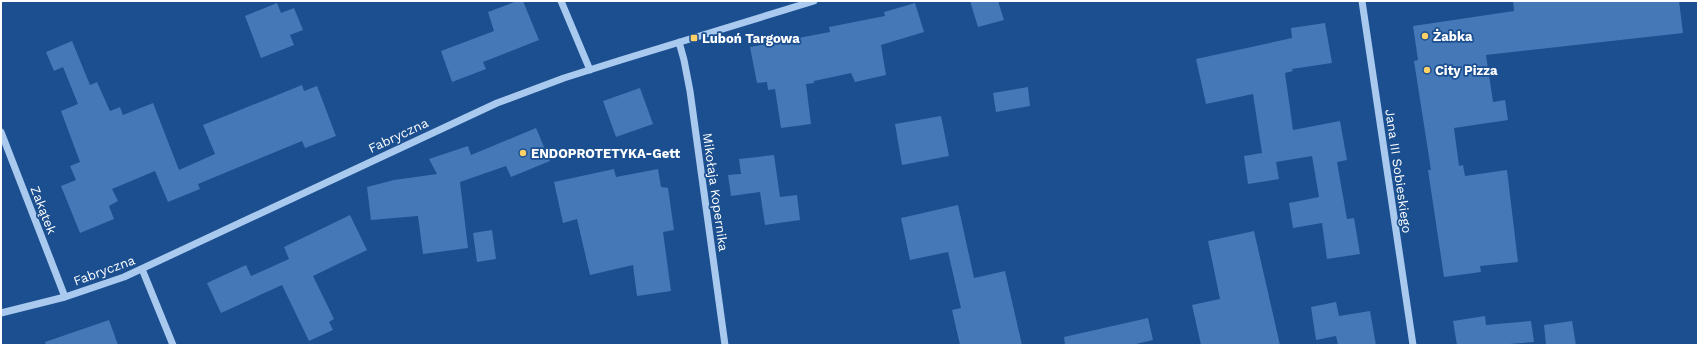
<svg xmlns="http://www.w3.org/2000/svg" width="1699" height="346" font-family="'Work Sans',sans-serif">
  <rect width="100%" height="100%" fill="#1b4f8f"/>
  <path fill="#4478b7" d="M517 1H523L539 40 483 62 486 69 452 82 441 51 494 31 488 12Z
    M970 1H998L1004 20 978 27Z
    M1513 1H1679L1683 33 1486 55 1493 102 1505 100 1508 120 1454 128 1459 166 1463 165 1465 176 1507 170 1518 262 1480 266 1481 272 1444 277 1428 170H1431L1414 61 1418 60 1413 26 1514 11Z
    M277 3 281 13 294 8 303 30 290 35 294 45 261 58 245 16Z
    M915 3 924 32 881 45 886 75 855 82 851 73 814 81V83L806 84 811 124 781 128 775 89 768 90 767 82 757 83 750 47 830 32 829 27 885 16 884 12Z
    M1325 23 1332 63 1292 69 1293 71 1285 73 1293 130 1340 121 1347 160 1337 162 1347 219 1354 218 1360 254 1327 259 1322 223 1293 228 1289 203 1319 197 1312 156 1276 162 1279 179 1248 184 1244 156 1262 153 1253 94 1206 104 1196 59 1292 38 1291 28Z
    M72 41 90 85 97 82 110 111 120 107 123 115 153 103 179 170 215 154 203 125 302 85 304 91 317 86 336 136 305 148 302 141 198 184 200 189 168 202 155 171 112 189 118 201 109 206 114 219 80 233 61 186 76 180 70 166 80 162 61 111 78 104 63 67 54 71 46 52Z
    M1028 87 1030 106 996 112 993 93Z
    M640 88 653 124 616 137 603 101Z
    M941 116 949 156 902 165 895 124Z
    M536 128 550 161 511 177 506 166 460 182 468 248 423 254 418 216 371 220 367 187 394 180 437 174 429 159 468 146 471 155Z
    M774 155 780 197 797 195 800 220 765 225 760 192 731 196 728 175 741 174 739 159Z
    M614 169 616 177 658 169 661 187 668 188 674 230 663 232 671 291 637 296 633 265 590 275 577 219 563 223 554 182Z
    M958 205 974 278 1005 271 1022 345H960L952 310 961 308 948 252 910 260 901 218Z
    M350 215 367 250 313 276 334 319 329 322 333 330 309 341 282 285 221 313 207 283 246 265 251 276 289 259 284 247Z
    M492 230 496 259 477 262 473 233Z
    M1254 231 1280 345H1201L1192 305 1220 299 1208 241Z
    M1336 302 1339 316 1370 311 1376 345H1338L1336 336 1316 340 1311 307Z
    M1485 316 1486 325 1531 321 1534 342 1496 345H1457L1453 321Z
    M1148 318 1153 340 1132 345H1065L1064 337Z
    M109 320 118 345H46L45 342Z
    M1572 321 1576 345H1546L1544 325Z"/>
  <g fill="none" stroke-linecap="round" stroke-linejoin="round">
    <path stroke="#a9c9ee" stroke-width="7" d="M561 1 590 70
      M1362 1 1413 345
      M679 42 684 60 690 91 725 345
      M1 132 65 297
      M142 269 173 345
      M1 313 65 297 124 277 497 103 564 78 621 60 814 1"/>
  </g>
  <g fill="#ffd166" stroke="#1b4f8f" stroke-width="1.5">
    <circle cx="1425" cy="36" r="4"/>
    <rect x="690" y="34" width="8" height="8" rx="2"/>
    <circle cx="1427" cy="70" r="4"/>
    <circle cx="523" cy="153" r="4"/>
  </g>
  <g text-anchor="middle" stroke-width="3.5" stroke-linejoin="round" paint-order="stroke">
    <g font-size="13" font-weight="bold" fill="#fff" stroke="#1b4f8f" text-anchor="start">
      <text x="1433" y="41">Żabka</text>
      <text x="702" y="43">Luboń Targowa</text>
      <text x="1435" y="75">City Pizza</text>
      <text x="531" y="158">ENDOPROTETYKA-Gett</text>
    </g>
    <g font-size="13" fill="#fff" stroke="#1b4f8f">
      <text transform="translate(398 135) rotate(-25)" y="5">Fabryczna</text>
      <text transform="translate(1399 171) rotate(82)" y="5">Jana III Sobieskiego</text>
      <text transform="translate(716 192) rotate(82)" y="5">Mikołaja Kopernika</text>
      <text transform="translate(44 210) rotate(69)" y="5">Zakątek</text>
      <text transform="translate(104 270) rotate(-20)" y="5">Fabryczna</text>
    </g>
  </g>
  <rect width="1699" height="346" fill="none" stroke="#ffffff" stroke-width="4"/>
</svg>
